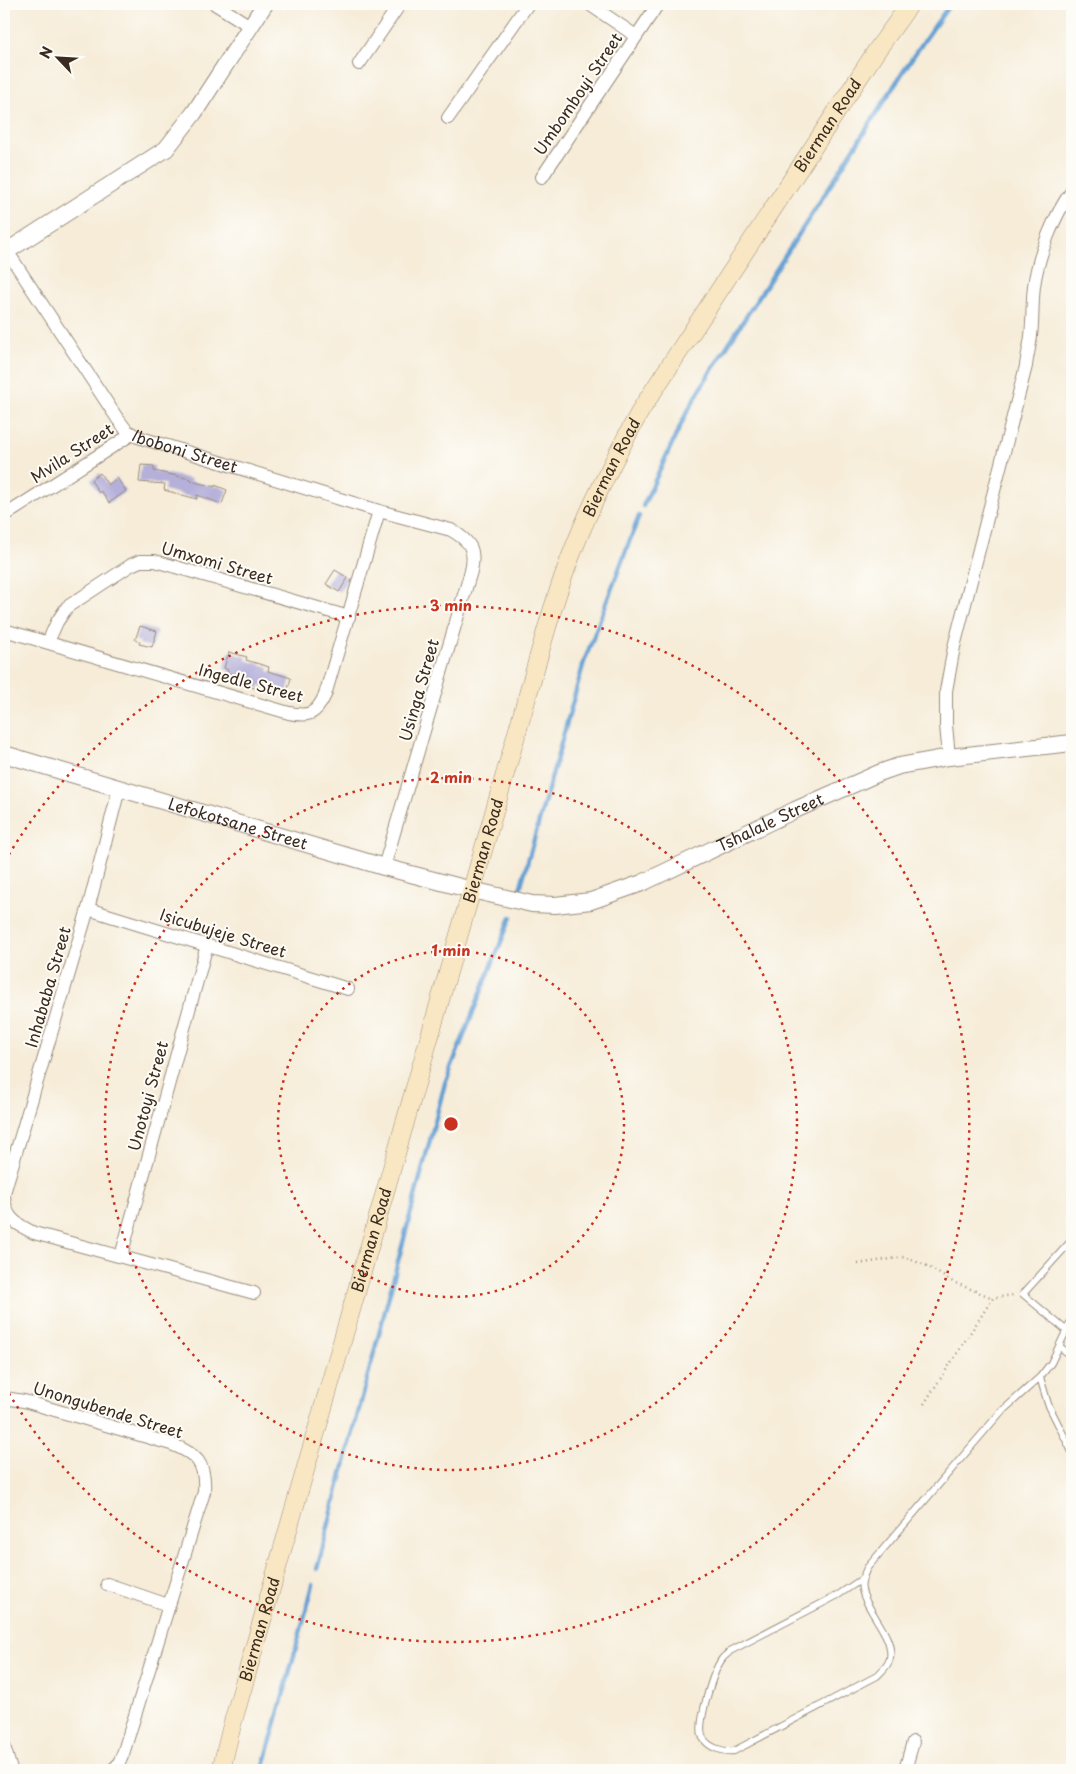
<svg xmlns="http://www.w3.org/2000/svg" width="1076" height="1774" font-family="'Playpen Sans',sans-serif">
  <rect width="100%" height="100%" fill="#fdfcf7"/>
  <filter id="ink" filterUnits="userSpaceOnUse"><feTurbulence type="fractalNoise" baseFrequency=".02" numOctaves="2"/><feDisplacementMap in="SourceGraphic" scale="10" xChannelSelector="R" yChannelSelector="G"/><feConvolveMatrix kernelMatrix="1 2 1 2 8 2 1 2 1" color-interpolation-filters="sRGB"/></filter>
  <filter id="wash" filterUnits="userSpaceOnUse"><feTurbulence type="fractalNoise" baseFrequency=".0096" numOctaves="4" result="noise"/><feDisplacementMap in="SourceGraphic" scale="20" xChannelSelector="R" yChannelSelector="G"/><feGaussianBlur stdDeviation="1.12" result="paint"/><feColorMatrix in="noise" values="0 0 0 0 0 0 0 0 0 0 0 0 0 0 0 0 0 1.4 0 .05"/><feComposite in="paint" operator="in"/></filter>
  <g filter="url(#wash)">
    <rect width="100%" height="100%" fill="#f6ecd8"/>
    <g fill="none" stroke-linecap="round" stroke-linejoin="round">
      <path stroke="#629fd3" stroke-width="4.5" d="M643 506 685 416 706 379 912 58 950 4
        M520 889 584 662 639 516
        M317 1569 445 1083 511 917
        M263 1770 313 1585"/>
    </g>
    <g id="blocks">
      <path fill="#b5b0da" d="M141 465 154 466V471L191 479V481L215 487V485L227 490 222 504 197 495V499L164 490 165 484 139 482Z
        M100 473 108 485 117 478 126 491 109 503 101 491 99 493 91 480Z
        M335 570 348 578 339 592 326 584Z
        M140 626 157 631 152 647 139 644 140 642 135 640Z
        M229 652 247 657 246 660 269 667 268 671 291 678 287 692 265 685V687L260 685 258 689 244 685 245 682 232 678 233 674 228 673V670L224 668Z"/>
    </g>
  </g>
  <g filter="url(#ink)">
    <use href="#blocks" fill-opacity="0" stroke="#988b7b" stroke-width="1"/>
    <g fill="none" stroke-linecap="round" stroke-linejoin="round">
      <defs>
        <path id="service" d="M1067 1331 1023 1294 1072 1240
          M1060 1347 1072 1356
          M1040 1377 1048 1404 1072 1452
          M862 1579 838 1595 730 1651C728 1654 724 1656 722 1659 713 1671 696 1726 703 1738 709 1748 723 1752 734 1751L877 1676C882 1671 889 1665 890 1658 894 1635 866 1611 862 1590 860 1582 864 1575 867 1568L1000 1413 1040 1377 1051 1363 1072 1319"/>
        <g id="minor">
          <path d="M215 4 250 26"/>
          <path d="M589 4 636 36"/>
          <path d="M359 64 400 4"/>
          <path d="M448 118 528 4"/>
          <path d="M542 177 658 4"/>
          <path id="s1" d="M7 251 117 418 127 431 138 437 379 511 451 530C470 541 476 549 471 571L384 867"/>
          <path d="M4 516 132 434"/>
          <path d="M4 630 289 713C310 717 316 714 325 695L379 511"/>
          <path d="M48 642 57 622 67 607 131 565 140 561H155L349 617"/>
          <path d="M949 757 946 725V691L954 647 1026 366C1027 356 1030 346 1031 336 1033 319 1032 303 1034 286 1038 256 1054 215 1072 191"/>
          <path d="M88 909 348 989"/>
          <path d="M4 1193 88 909 119 789"/>
          <path d="M4 1196C5 1218 16 1224 34 1233L254 1293"/>
          <path d="M121 1256 207 945"/>
          <path d="M4 1398 24 1401 171 1444C197 1454 206 1463 204 1492L123 1754 118 1765 112 1770"/>
          <path d="M107 1584 168 1605"/>
          <path d="M4 1746 11 1770"/>
          <path d="M905 1770 913 1742"/>
        </g>
        <g id="tertiary">
          <path d="M4 253 166 149 194 113 265 4"/>
          <path id="s2" d="M4 754 384 867 472 890 532 904 555 905 591 901 642 883 795 810 879 773 899 766 949 757 1072 743"/>
        </g>
        <g id="secondary">
          <path id="s3" d="M221 1770 232 1725 526 701C541 649 554 598 574 548 593 500 617 453 642 408L877 50 910 4"/>
        </g>
      </defs>
      <use href="#service" stroke="#988b7b" stroke-width="8"/>
      <use href="#minor" stroke="#988b7b" stroke-width="14"/>
      <use href="#tertiary" stroke="#988b7b" stroke-width="18"/>
      <use href="#secondary" stroke="#988b7b" stroke-width="19"/>
      <path stroke="#988b7b" stroke-width="2.5" stroke-dasharray="1 4" stroke-linecap="butt" d="M858 1264 904 1257 927 1266 953 1282 993 1298
        M924 1404 993 1298 1014 1295"/>
      <use href="#service" stroke="#fff" stroke-width="6"/>
      <use href="#minor" stroke="#fff" stroke-width="12"/>
      <use href="#tertiary" stroke="#fff" stroke-width="16"/>
      <use href="#secondary" stroke="#f9e7c3" stroke-width="18"/>
    </g>
  </g>
  <g fill="none" stroke="#c8321e" stroke-width="2.5" stroke-dasharray="2.5 5">
    <circle cx="451" cy="1124" r="173"/>
    <circle cx="451" cy="1124" r="346"/>
    <path d="M5 861A518 518 0 1 1 5 1387"/>
  </g>
  <g text-anchor="middle" stroke-width="4" stroke-linejoin="round" paint-order="stroke">
    <g font-size="16" fill="#3b2a1e" stroke="#fdfcf7">
      <text transform="translate(578 94) rotate(-56)" y="6">Umbomboyi Street</text>
      <text dy="6" stroke="none"><textPath href="#s3" startOffset="1766">Bierman Road</textPath></text>
      <text dy="6" stroke="none"><textPath href="#s1" startOffset="278">Iboboni Street</textPath></text>
      <text transform="translate(72 453) rotate(-33)" y="6">Mvila Street</text>
      <text dy="6" stroke="none"><textPath href="#s3" startOffset="1361">Bierman Road</textPath></text>
      <text transform="translate(217 563) rotate(16)" y="6">Umxomi Street</text>
      <text transform="translate(251 683) rotate(15)" y="6">Ingedle Street</text>
      <text transform="translate(419 690) rotate(-74)" y="6">Usinga Street</text>
      <text dy="6" stroke="none"><textPath href="#s2" startOffset="804">Tshalale Street</textPath></text>
      <text dy="6" stroke="none"><textPath href="#s2" startOffset="244">Lefokotsane Street</textPath></text>
      <text dy="6" stroke="none"><textPath href="#s3" startOffset="956">Bierman Road</textPath></text>
      <text transform="translate(223 933) rotate(17)" y="6">Isicubujeje Street</text>
      <text transform="translate(48 987) rotate(-74)" y="6">Inhababa Street</text>
      <text transform="translate(148 1096) rotate(-75)" y="6">Unotoyi Street</text>
      <text dy="6" stroke="none"><textPath href="#s3" startOffset="551">Bierman Road</textPath></text>
      <text transform="translate(108 1410) rotate(17)" y="6">Unongubende Street</text>
      <text dy="6" stroke="none"><textPath href="#s3" startOffset="146">Bierman Road</textPath></text>
    </g>
  </g>
  <circle cx="451" cy="1124" r="8" fill="#c8321e" stroke="#fdfcf7" stroke-width="2.5"/>
  <g font-size="15" text-anchor="middle" font-weight="bold" fill="#c8321e" stroke="#fdfcf7" stroke-width="4" stroke-linejoin="round" paint-order="stroke">
    <text x="451" y="611">3 min</text>
    <text x="451" y="783">2 min</text>
    <text x="451" y="956">1 min</text>
  </g>
  <rect width="1076" height="1774" fill="none" stroke="#fdfcf7" stroke-width="20"/>
  <g transform="translate(58 58) rotate(295)" stroke="#fdfcf7" stroke-width="4" paint-order="stroke">
  <path d="M0-4L9 19L0 12L-9 19Z" fill="#3b2a1e"/>
  <text y="-8" font-size="14" font-weight="bold" text-anchor="middle" fill="#3b2a1e">N</text>
  </g>
</svg>
